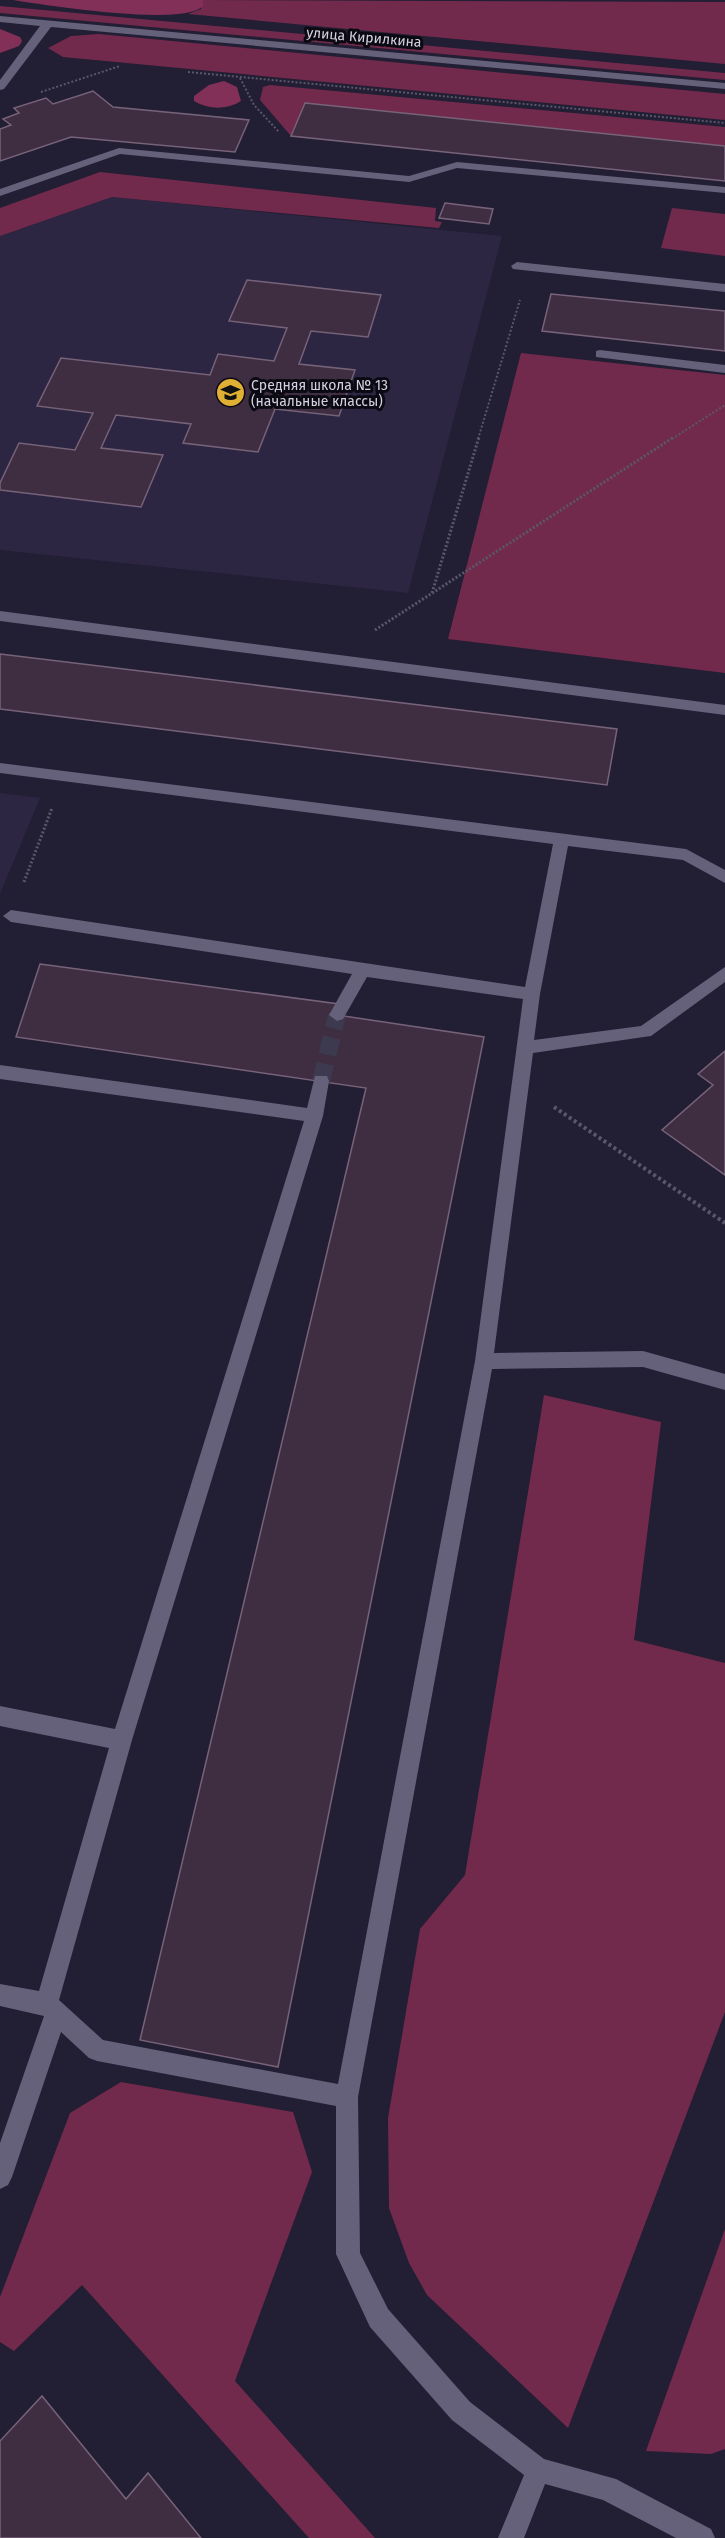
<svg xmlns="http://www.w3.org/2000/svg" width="725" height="2538" font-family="'Fira Sans',sans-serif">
  <rect width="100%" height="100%" fill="#221e34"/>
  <path fill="#2c2643" d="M112 197 502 236 408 593 0 550V236Z
    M0 793 40 798 0 894Z"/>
  <path fill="#722a4c" d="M203 0 725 2V64L188 14 201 9Z
    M0 6 725 73V80L0 13Z
    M99 34 725 94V120L63 57 48 48 71 36Z
    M270 85 725 127V146L305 103 291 136 260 100 263 87Z
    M100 172 436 208 435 221 442 222 439 228 112 197 0 236V208Z
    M672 208 725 214V256L661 248Z
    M521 353 725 375V673L448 639Z
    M544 1395 661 1422 634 1640 725 1663V2012L568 2428 427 2295 409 2263 389 2208 388 2118 420 1929 465 1875Z
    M121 2082 293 2112 312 2172 235 2381 375 2538H309L82 2285 14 2351 0 2342V2297L70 2113Z
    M725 2229V2449L711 2454 646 2451Z"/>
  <path fill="#823057" d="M13 0H203V6C183 27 45 5 13 0Z
    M0 29 20 37 22 41 19 46 0 53Z
    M224 81 237 87 241 101C227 110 209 110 194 101V96L209 85Z"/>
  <path fill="#3f2d41" stroke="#776379" stroke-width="1.5" d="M93 91 113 107 249 120 235 152 71 137 0 161V129L11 125 3 119 19 113 14 108 46 98 53 104Z
    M305 103 725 146V181L291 136Z
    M445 203 493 209 489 224 439 218Z
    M247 280 381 295 368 337 311 331 299 364 355 370 339 416 275 409 258 452 183 443 191 424 116 415 101 448 163 455 141 507 0 490V483L19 443 75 450 93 413 37 406 61 358 210 375 218 354 274 361 287 328 229 321Z
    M551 294 725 311V351L542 331Z
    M0 654 617 729 607 785 0 709Z
    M40 964 339 1004 337 1015 484 1037 278 2067 140 2040 366 1088 16 1037Z
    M725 1051V1175L662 1130 713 1085 698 1074Z
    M42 2396 126 2499 148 2473 201 2538H0V2441Z"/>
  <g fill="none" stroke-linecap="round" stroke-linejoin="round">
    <path stroke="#3d394e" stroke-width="18" stroke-dasharray="18 9" stroke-linecap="butt" d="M321 1081 337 1015"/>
    <path stroke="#5a576a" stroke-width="2" stroke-dasharray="2 2" stroke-linecap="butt" d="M188 72 725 123
      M240 78 254 105 279 132
      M41 92 120 66
      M478 439 520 300
      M672 439 725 405"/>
    <path stroke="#5a576a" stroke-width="3" stroke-dasharray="2 2" stroke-linecap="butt" d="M432 593 479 437
      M375 630 674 437
      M24 882 52 808"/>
    <path stroke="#5a576a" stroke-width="4" stroke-dasharray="3 3" stroke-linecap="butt" d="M554 1107 725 1223"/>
    <path fill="#65617b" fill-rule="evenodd" d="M0 16 725 83V89L51 27 4 89 0 90V80L40 26 0 22Z
      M119 148 409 176 457 162 725 187V193L457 168 409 182 120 154 0 196V189Z
      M517 262 725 284V292L513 269 511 266Z
      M600 350 725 365V373L596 357V351Z
      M0 611 725 705V715L0 621Z
      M0 763 686 849 725 870V883L683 860 568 846 540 994 534 1040 641 1026 725 967V982L651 1036 533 1053 494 1353 643 1351 725 1374V1390L643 1367 492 1369 358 2097 360 2253 388 2309 470 2402 544 2459 616 2479 711 2529 715 2538H676L603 2500 545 2484 524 2538H498L524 2475 452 2420 370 2327 336 2254V2106L97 2061 89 2058 61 2032 12 2177 8 2185 0 2189V2143L44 2016 0 2006V1984L39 1991 109 1748 0 1726V1706L115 1729 304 1121 0 1079V1065L307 1108 315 1076H327L329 1081 323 1116 132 1740 59 2000 103 2040 338 2084 475 1361 523 999 367 977 343 1019 337 1021 329 1015 352 974 11 922 3 916 11 910 525 987 553 844 0 773Z"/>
  </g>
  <defs>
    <symbol id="school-disc" viewBox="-11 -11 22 22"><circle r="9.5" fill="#e0b034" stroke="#0b0a13"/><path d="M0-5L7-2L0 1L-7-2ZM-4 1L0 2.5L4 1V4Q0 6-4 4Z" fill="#111"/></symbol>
  </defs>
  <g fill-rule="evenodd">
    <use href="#school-disc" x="214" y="376" width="33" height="33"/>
  </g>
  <g text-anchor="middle" stroke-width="6" stroke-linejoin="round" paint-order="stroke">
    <g font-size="14" fill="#d4d2e1" stroke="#0b0a13">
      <text transform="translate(364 37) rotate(5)" y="5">улица Кирилкина</text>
    </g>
    <g font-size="14" fill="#d4d2e1" stroke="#0b0a13" text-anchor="start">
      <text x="251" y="390">Средняя школа № 13<tspan x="251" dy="16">(начальные классы)</tspan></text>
    </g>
  </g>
</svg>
